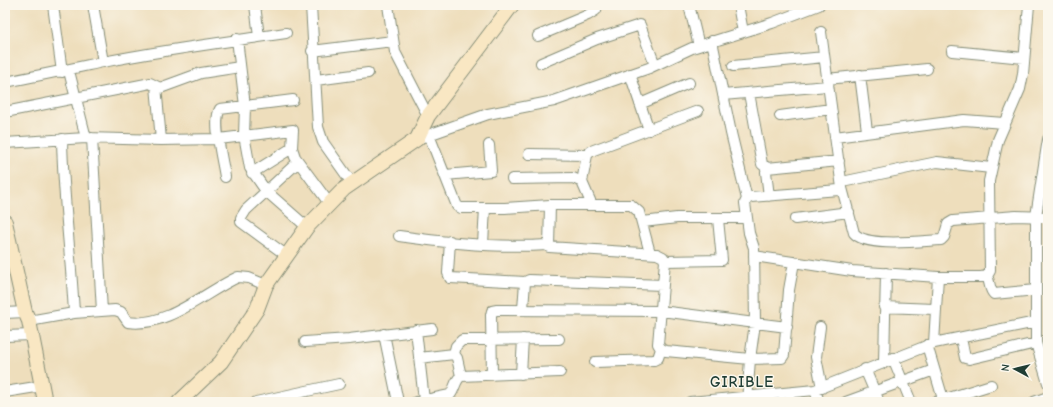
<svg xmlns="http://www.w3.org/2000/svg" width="1053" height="407" font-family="'Comic Neue',sans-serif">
  <rect width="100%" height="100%" fill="#fbf7ec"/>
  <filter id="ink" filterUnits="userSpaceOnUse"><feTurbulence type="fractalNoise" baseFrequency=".025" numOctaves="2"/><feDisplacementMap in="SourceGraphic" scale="8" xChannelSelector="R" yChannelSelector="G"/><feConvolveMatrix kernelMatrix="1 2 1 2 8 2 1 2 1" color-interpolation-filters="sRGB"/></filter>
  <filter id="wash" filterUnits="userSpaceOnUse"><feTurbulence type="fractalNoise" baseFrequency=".012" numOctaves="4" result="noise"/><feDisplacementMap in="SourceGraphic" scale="16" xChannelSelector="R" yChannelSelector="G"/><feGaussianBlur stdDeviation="0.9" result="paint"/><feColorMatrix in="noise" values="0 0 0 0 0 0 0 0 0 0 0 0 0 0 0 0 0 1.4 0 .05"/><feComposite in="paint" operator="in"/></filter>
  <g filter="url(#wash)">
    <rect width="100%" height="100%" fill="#eedebc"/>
  </g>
  <g filter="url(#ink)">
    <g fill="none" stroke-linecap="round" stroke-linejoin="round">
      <defs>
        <path id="street" d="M53 5 62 72
          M93 5 103 62
          M255 5 259 37
          M311 5 318 127 323 142 352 183
          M388 5 395 52 428 116
          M689 5 699 46
          M738 5 743 32
          M538 36 588 15 596 10 597 5
          M237 39 245 106 244 135 250 168 266 191 307 227
          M712 41 731 133 747 199
          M312 51 393 41
          M952 51 1024 58
          M541 63 597 39 640 25 655 65
          M733 66 824 57
          M69 71 86 138
          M630 74 649 130
          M860 75 867 131
          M827 79 927 69
          M316 80 368 73
          M5 82C38 76 70 69 103 62 163 50 225 42 286 33
          M156 86 161 140
          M749 93 762 164 767 168
          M723 95 828 86
          M640 104 689 83
          M5 112 146 84 150 83 160 88 201 73 240 67
          M780 116 831 109
          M429 135 457 206 461 208H505L550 205H631L639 212 650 253
          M835 137 964 120 1004 123
          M92 138 102 311
          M62 139C63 197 71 255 74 313
          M417 139 488 114 554 101 649 68 692 48 772 23 819 5
          M1048 139 1036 216V343L1048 383
          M5 143 86 138 161 140 219 139 293 130 292 148 295 157 329 203
          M529 154 587 155
          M252 173 292 148
          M445 175 491 171 489 145
          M225 177C223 162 212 122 220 109L293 100
          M512 179 573 178 582 182 592 205
          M582 182 587 155 591 151 698 111
          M842 182 937 162 991 168
          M842 188 854 233C866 248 921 241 941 240L944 237 948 224 953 221 1016 216 1048 217
          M769 196 766 172 767 168 839 161
          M550 205 549 247 657 254 663 257 665 261 658 344 661 349 666 351 750 359 782 358 784 355 789 290 794 262
          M795 219 849 212
          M643 222 677 218H747
          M399 236C447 243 499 248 547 245
          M450 241 448 273 450 278 525 282
          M483 244 485 208
          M286 255 241 222V218L246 210 298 162
          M754 256 852 271 938 277 934 343
          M665 261 722 260 718 219
          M987 276C990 281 989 290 994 294L1036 290
          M938 277H981L987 276 990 271 989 181 998 140 1020 89 1023 74 1029 5
          M884 307 934 309
          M523 309 525 282 529 280 663 285
          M5 313 25 312
          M29 321 74 313 115 310 121 312 128 322C167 328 205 292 238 277L249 278 266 285
          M820 327 816 357 822 388
          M416 330 424 400
          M384 334 398 402
          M5 336 32 335
          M961 338 965 358 969 359 1036 343
          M305 342 349 339 432 329
          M927 345 943 399
          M454 354 456 346 462 340 559 339
          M419 358 454 354 457 358 461 376
          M893 358 911 402
          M595 362 654 360 658 358 661 349
          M884 362 886 273
          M865 369 879 402
          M521 374 523 339
          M492 375 491 315 492 311 497 310 661 311 787 327
          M815 390 819 402
          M5 392 42 386
          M256 402 339 384
          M416 402 450 395C455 389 455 380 461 376L560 372
          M690 402 815 390 934 343 1036 322
          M747 402 750 359 755 323 754 248 749 233 745 203 747 199 751 197 839 190 842 188 821 32
          M846 402 934 370
          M936 402 991 385
          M1034 402 1048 397"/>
        <path id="secondary" d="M5 222 25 312 29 321 45 402
          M179 402 221 362 257 309 266 285 307 227 344 189 417 139 428 116 512 5"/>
      </defs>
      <use href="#street" stroke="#868e78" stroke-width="12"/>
      <use href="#secondary" stroke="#868e78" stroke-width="16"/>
      <use href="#street" stroke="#fff" stroke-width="10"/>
      <use href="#secondary" stroke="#f9e7c3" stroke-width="14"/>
    </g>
  </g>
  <g text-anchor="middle" stroke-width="3" stroke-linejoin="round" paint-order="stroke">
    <g font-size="15" font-weight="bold" letter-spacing="1" fill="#1f3d34" stroke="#fbf7ec">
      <text x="742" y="387">GIRIBLE</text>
    </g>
  </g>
  <rect width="1053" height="407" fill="none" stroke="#fbf7ec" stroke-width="20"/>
  <g transform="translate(1015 369) rotate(277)" stroke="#fbf7ec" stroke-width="3" paint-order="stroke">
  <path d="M0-3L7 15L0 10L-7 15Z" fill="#1f3d34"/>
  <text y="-6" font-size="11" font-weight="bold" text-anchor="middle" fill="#1f3d34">N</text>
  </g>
</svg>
